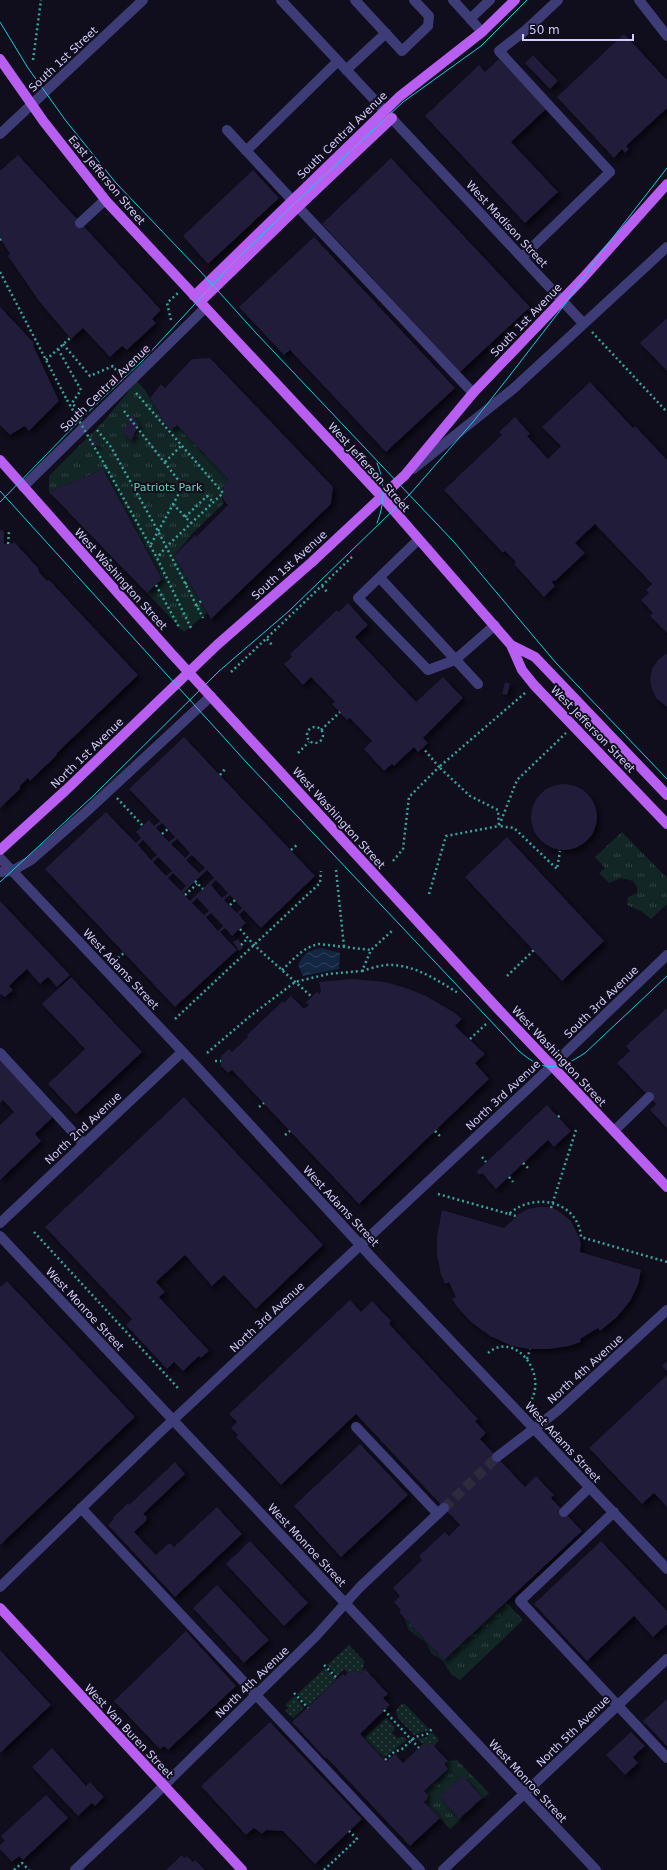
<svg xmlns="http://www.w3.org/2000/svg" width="667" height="1870" font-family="'DejaVu Sans',sans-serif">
  <defs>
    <pattern id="grass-dots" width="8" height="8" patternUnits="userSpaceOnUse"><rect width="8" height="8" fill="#112625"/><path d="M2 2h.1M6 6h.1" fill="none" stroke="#334446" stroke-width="1.8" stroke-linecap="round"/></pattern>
    <pattern id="park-tufts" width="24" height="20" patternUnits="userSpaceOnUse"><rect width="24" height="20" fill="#112625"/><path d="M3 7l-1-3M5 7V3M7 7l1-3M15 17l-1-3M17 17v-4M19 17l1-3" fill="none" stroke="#334446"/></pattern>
    <pattern id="water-waves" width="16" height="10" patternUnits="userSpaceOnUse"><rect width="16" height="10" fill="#122541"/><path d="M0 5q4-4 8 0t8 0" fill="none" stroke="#34435d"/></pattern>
    <filter id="shadow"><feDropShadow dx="3.5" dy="3.5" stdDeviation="2" flood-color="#0009"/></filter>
  </defs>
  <rect width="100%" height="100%" fill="#100d1c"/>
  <path fill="url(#grass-dots)" d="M349 1645 364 1661 363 1671 360 1674 357 1670 354 1672 348 1673 344 1669 337 1676 327 1665Z
    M325 1668 337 1680 308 1706 297 1694Z
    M295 1696 304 1708 293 1718 285 1711 288 1708 285 1705Z
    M401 1704H405L430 1730 414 1735 398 1718 396 1711Z
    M386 1718 395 1727 392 1733 397 1738 404 1737 407 1740 383 1758 364 1738Z
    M432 1732 439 1740 434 1746 431 1743 427 1747 417 1739 427 1737Z"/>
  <path fill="url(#park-tufts)" d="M137 381 145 390 162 418 161 420 170 430 177 425 228 479 224 484 222 500 224 503 193 533 174 556 207 613 184 632 147 593 162 578 103 469 49 492V476L103 422Z
    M622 832 667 878V904L651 919 641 911 627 905 628 897 637 893V887L633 881 621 878 609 883 599 873 605 868 595 857Z
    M506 1602 523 1620 460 1680 451 1674 442 1660 432 1654 426 1643 409 1630 403 1616Z
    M457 1760 489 1793 450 1829 424 1802 427 1794 424 1791 448 1769 444 1764 448 1761Z"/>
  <path fill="url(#water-waves)" d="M321 948 340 953 339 969 303 976 298 965C303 954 309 950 321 948Z"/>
  <path fill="#211b3b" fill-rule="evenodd" filter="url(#shadow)" d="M624 34 667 80V108L626 146 629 149 625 153 622 149 614 158 557 97Z
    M533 55 558 81 550 89 525 63Z
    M499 59 546 109 511 142 558 192 525 223 425 116 479 65 485 72Z
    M18 155 161 310 152 319 156 323 127 350 122 346 110 357 83 328 71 339 39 301 8 256 10 254 0 238V171Z
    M391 158 530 307 460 372 322 224Z
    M253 170 279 198 208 264 183 236Z
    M314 237 455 388 386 452 290 350 284 355 239 307Z
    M0 307 34 343 33 345 59 401 29 431 25 426 10 435 0 425Z
    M667 318V371L640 343Z
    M210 358 333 487 331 504 211 619 174 556 195 535 196 537 228 505 223 499V493L224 484 228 479 177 425 171 430 161 420 162 418 150 398 161 384 165 388 192 359Z
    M590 382 633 428 635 426 667 460V633L650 616 653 613 641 600 649 593 646 590 652 584 595 524 575 543 585 553 555 581 554 580 552 582 555 586 544 597 514 564 516 562 505 551 503 553 444 490 502 435 499 432 515 417 530 434 527 436 548 459 561 446 542 427Z
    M131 414 139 424 131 441 123 432Z
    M94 439 99 443 95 447 90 442Z
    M103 469 162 579 147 593 49 492Z
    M2 529 4 532V544H11L14 542 38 568 39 572 47 581 49 580 138 675 56 754 57 755 30 781 28 778 20 786V789L0 808V531Z
    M348 603 368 625 355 637 416 702 443 677 463 698 423 738 428 743 418 752 414 747 394 766 392 764 384 771 364 749 372 741 350 718 347 720 332 704 335 702 311 677 303 685 284 664 292 657 290 654 337 610 339 612Z
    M667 653V707L656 698 652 689 650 679 652 669 658 660Z
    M505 682 510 684 507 695 502 694Z
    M184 737 315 876 261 928 244 910 239 915 246 923 232 936 225 928 220 932 237 950 175 1007 45 869 106 812 136 843 141 838 136 832 149 820 154 826 160 821 129 789ZM162 823 175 837 169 842 156 828ZM177 839 190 853 185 858 171 844ZM143 840 157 855 151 860 138 845ZM192 855 205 868 199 873 186 860ZM158 857 172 871 166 876 153 862ZM207 870 214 878 190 901 183 893ZM173 873 186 886 181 891 168 878ZM216 880 228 893 222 898 211 885ZM230 895 242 908 237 913 224 900ZM197 898 209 911 204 915 192 903ZM211 913 223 926 218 931 206 917Z
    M531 817a33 33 0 1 1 66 0a33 33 0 1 1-66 0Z
    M507 837 604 941 562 981 465 877Z
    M0 901 70 975 57 987 48 977 40 984 27 969 9 986 13 990 5 997 0 994Z
    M238 939 243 948 239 951 233 942Z
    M71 977 142 1052 76 1114 48 1084 85 1049 42 1004Z
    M353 979 385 982 406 988 426 996 455 1013 462 1019 455 1026 485 1054 475 1063 489 1079 359 1204 232 1070 228 1073 221 1066V1056L229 1049 232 1052 248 1037 247 1035 283 1001 284 1003 291 996 304 1009 309 1005 306 1002 317 992 319 994 321 992 319 982Z
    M667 1008V1128L650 1110 656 1104 617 1063 630 1051 626 1046Z
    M0 1059 54 1116 35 1134 41 1141 0 1180V1125L14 1112 3 1100 0 1103Z
    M184 1097 323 1245 256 1309 224 1275 212 1286 185 1255 156 1282 165 1292 159 1297 209 1351 201 1358 199 1356 183 1371 174 1362 167 1369 126 1325 132 1319 45 1227Z
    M547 1105 571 1131 554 1147 548 1140 496 1189 482 1173 480 1175 476 1172Z
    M539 1207H549L557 1210 571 1221 579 1237 581 1243 580 1252 641 1270 638 1285 630 1301 617 1317 600 1331 598 1328 580 1339 581 1342 569 1346 549 1349H530L512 1346 490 1336 471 1322 458 1308 452 1299 456 1297 449 1282 445 1284 441 1274 437 1255V1237L442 1210 504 1228 519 1214 528 1209Z
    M7 1281 135 1417 0 1545V1287Z
    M350 1300 361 1312 372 1301 391 1321 389 1324 478 1419 475 1421 486 1433 480 1439 525 1487 536 1476 554 1495 551 1498 582 1531 444 1660 399 1612 401 1610 394 1602 400 1596 393 1588 422 1560 419 1556 445 1532 449 1536 460 1525 356 1414 281 1485 236 1437 238 1435 231 1428 237 1422 229 1414Z
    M667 1361V1371L662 1366Z
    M667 1375V1507L654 1493 642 1504 589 1448Z
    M360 1444 408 1495 341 1557 294 1506Z
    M175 1462 185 1474 143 1514 147 1517 146 1521 134 1532 156 1555 168 1544H171L174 1547 217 1507 242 1534 175 1597 108 1525 114 1519 113 1518 128 1503 129 1505Z
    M250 1541 308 1603 284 1626 226 1564Z
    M601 1541 667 1611V1624L653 1637 634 1616 587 1661 534 1604Z
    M217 1585 269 1640 244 1663 193 1608Z
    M186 1631 236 1686 168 1750 164 1746 160 1749 114 1701Z
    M0 1650 51 1705 0 1753Z
    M365 1669 388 1694 383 1698 390 1705 360 1734 386 1762 395 1754 403 1763 424 1743 427 1747 431 1743 448 1761 444 1764 448 1769 424 1791 427 1794V1799L424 1802 440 1818 410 1846 327 1758 326 1759 292 1722 343 1674 345 1676 349 1672H354L357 1670 360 1674Z
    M667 1699V1746L643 1721Z
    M270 1722 362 1819 315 1864 283 1831 266 1830 262 1834 254 1828 246 1835 201 1786Z
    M631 1732 645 1746 633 1757 638 1763 625 1775 606 1755Z
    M52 1748 86 1786 90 1782 104 1797 95 1806 92 1803 78 1816 32 1767Z
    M463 1776 482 1798 459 1819 440 1796Z
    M46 1795 68 1818 23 1860 19 1856 12 1862 0 1849V1845L5 1841 1 1836Z
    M182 1855 184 1858 187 1856 193 1862 195 1860 205 1870H166Z"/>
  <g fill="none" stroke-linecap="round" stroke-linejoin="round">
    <path stroke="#2d2a3d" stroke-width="10" stroke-dasharray="10 5" stroke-linecap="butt" d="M444 1508 497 1457"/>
    <path stroke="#38a49c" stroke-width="2.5" stroke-dasharray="2 3" stroke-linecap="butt" d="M33 60 41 0
      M0 240 1 239
      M0 272 67 400
      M171 320 167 303 178 293
      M592 332 667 412
      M63 344 90 376 113 366 121 376
      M58 349 81 390 72 403 82 414
      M46 360 70 338
      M136 393 223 493 166 547 157 558
      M124 411 183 486 150 546
      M97 430 111 447 158 531 203 618
      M165 462 182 445
      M106 467 157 558 191 628
      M173 504 191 523
      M185 517 207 496 213 502
      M8 544 9 531
      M110 561 112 558
      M185 584 189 581
      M156 585 180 629
      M322 586 327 592
      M196 606 201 601
      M267 639 272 645
      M231 672 353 556
      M525 693 439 767 470 796 498 810 499 826 514 828 557 869 560 851
      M307 735a8 8 0 1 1 16 0a8 8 0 1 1-16 0Z
      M321 730 340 712
      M298 753 309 742
      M220 775 225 769
      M117 798 143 826
      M162 834 168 829
      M291 850 297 845
      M393 861 403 849 409 797 439 767 423 748
      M336 870 344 947
      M195 881 203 889
      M429 894 446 836 499 826 517 780 566 733
      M185 895 197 884
      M230 905 235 900
      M240 929 254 945 312 997
      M241 945 248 938
      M118 958 124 953
      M282 970C294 959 303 947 319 944L371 950
      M362 971C372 968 383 964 393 965 416 966 439 981 458 993
      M507 976 534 950
      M175 1019 320 883 321 871
      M470 1039 486 1024
      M207 1053 249 1017 295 982 328 974 362 971 371 950 393 930
      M215 1061H221
      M259 1107 264 1103
      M558 1117 562 1114
      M435 1131 441 1137
      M285 1135 290 1131
      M482 1157 486 1162
      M523 1163 528 1168
      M509 1177 513 1182
      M438 1194 509 1214C533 1192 578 1200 581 1237L667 1262
      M551 1208 576 1130
      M509 1214 516 1216
      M34 1232 178 1388
      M488 1353C513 1331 546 1370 532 1399
      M527 1359 530 1349
      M324 1665 338 1679
      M294 1693 308 1708
      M385 1760 394 1752 402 1749 415 1737 427 1734 432 1729
      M14 1870 22 1863 29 1870
      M324 1870 357 1839 349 1831"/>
    <path stroke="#3e3c77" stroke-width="10" d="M281 0 583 323
      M355 0 402 51 428 26 429 16 414 0
      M453 0 482 32
      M639 0 667 36
      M470 19 490 0
      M346 70 386 33
      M227 130 292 200
      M0 134 143 0
      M246 151 338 61
      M298 207 473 393
      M80 223 105 200
      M522 257 610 172 499 51 526 30 558 0
      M413 469 513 389 667 247
      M23 487 205 308
      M418 540 358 598 428 670 455 660 495 625
      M380 578 478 684
      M0 858 195 1065 375 1261 667 1569
      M0 872 12 871 31 860 86 812 211 696
      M0 1053 84 1144
      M614 1131 649 1097
      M0 1223 182 1052
      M0 1236 596 1870
      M356 1427 438 1514
      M497 1457 557 1411 667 1310
      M81 1508 420 1870
      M564 1512 590 1487
      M614 1512 520 1601 667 1758
      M0 1587 157 1435 535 1082 667 955
      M75 1870 142 1807 316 1636 360 1587 444 1508
      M443 1870 667 1659"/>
    <path stroke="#b85ef0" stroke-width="10" d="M0 59 44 122 107 202 382 497 511 645 522 670 534 685 667 824
      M194 296 399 97 482 32 515 0
      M200 302 298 207 392 118
      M0 460 170 652 499 1010 667 1187
      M511 645 535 657 667 795
      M0 850 66 790 217 645 312 562 405 475 473 393 583 278 667 184
      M0 1608 242 1870"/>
    <path stroke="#14cddf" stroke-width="1" d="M0 22 28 68 66 121 116 183 200 271 256 333 454 542 556 663 667 779
      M377 463C385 483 385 503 377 523
      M0 491 247 763 519 1051C544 1073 559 1070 585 1053L667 976
      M0 502 84 416 143 360 231 265 295 203 403 102 481 46 527 0
      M0 882 94 795 218 672 289 611 410 494 473 422 507 379 565 304 600 254 667 168"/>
    <path stroke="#38a49c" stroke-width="2.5" stroke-dasharray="2 3" stroke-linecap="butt" d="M67 400 106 467
      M384 1710 419 1748"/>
  </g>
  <g text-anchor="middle" stroke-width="4" stroke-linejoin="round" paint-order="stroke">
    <g font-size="11" fill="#d2cdfa" stroke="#100d1c">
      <text transform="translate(63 59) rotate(-43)" y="4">South 1st Street</text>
      <text transform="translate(342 135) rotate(-44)" y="4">South Central Avenue</text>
      <text transform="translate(107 180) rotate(50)" y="4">East Jefferson Street</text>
      <text transform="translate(507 224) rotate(47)" y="4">West Madison Street</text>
      <text transform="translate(526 320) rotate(-46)" y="4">South 1st Avenue</text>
      <text transform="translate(105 388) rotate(-44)" y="4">South Central Avenue</text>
      <text transform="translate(369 467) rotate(48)" y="4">West Jefferson Street</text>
      <text transform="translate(289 565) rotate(-42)" y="4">South 1st Avenue</text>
      <text transform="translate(121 579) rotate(48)" y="4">West Washington Street</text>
      <text transform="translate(593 729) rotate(46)" y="4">West Jefferson Street</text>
      <text transform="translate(87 753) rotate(-44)" y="4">North 1st Avenue</text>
      <text transform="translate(339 818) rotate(48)" y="4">West Washington Street</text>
      <text transform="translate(121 969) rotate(47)" y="4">West Adams Street</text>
      <text transform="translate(601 1002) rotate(-44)" y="4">South 3rd Avenue</text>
      <text transform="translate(559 1056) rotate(47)" y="4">West Washington Street</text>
      <text transform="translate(503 1095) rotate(-43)" y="4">North 3rd Avenue</text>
      <text transform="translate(83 1128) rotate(-43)" y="4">North 2nd Avenue</text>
      <text transform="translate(341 1206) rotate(47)" y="4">West Adams Street</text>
      <text transform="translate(85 1309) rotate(47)" y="4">West Monroe Street</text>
      <text transform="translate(267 1317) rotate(-43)" y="4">North 3rd Avenue</text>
      <text transform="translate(585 1369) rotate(-42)" y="4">North 4th Avenue</text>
      <text transform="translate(563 1442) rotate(47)" y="4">West Adams Street</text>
      <text transform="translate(307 1545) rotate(47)" y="4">West Monroe Street</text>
      <text transform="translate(252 1682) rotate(-44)" y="4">North 4th Avenue</text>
      <text transform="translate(129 1731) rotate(47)" y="4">West Van Buren Street</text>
      <text transform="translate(573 1731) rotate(-44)" y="4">North 5th Avenue</text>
      <text transform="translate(528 1781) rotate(47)" y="4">West Monroe Street</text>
    </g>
    <g font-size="11" fill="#61d3b5" stroke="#100d1c">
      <text x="168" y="491">Patriots Park</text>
    </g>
  </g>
  <path d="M523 34v6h110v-6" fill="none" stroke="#d2cdfa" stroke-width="2"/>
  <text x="529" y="34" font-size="12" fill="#d2cdfa" stroke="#100d1c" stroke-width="3" paint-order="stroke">50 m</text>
</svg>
